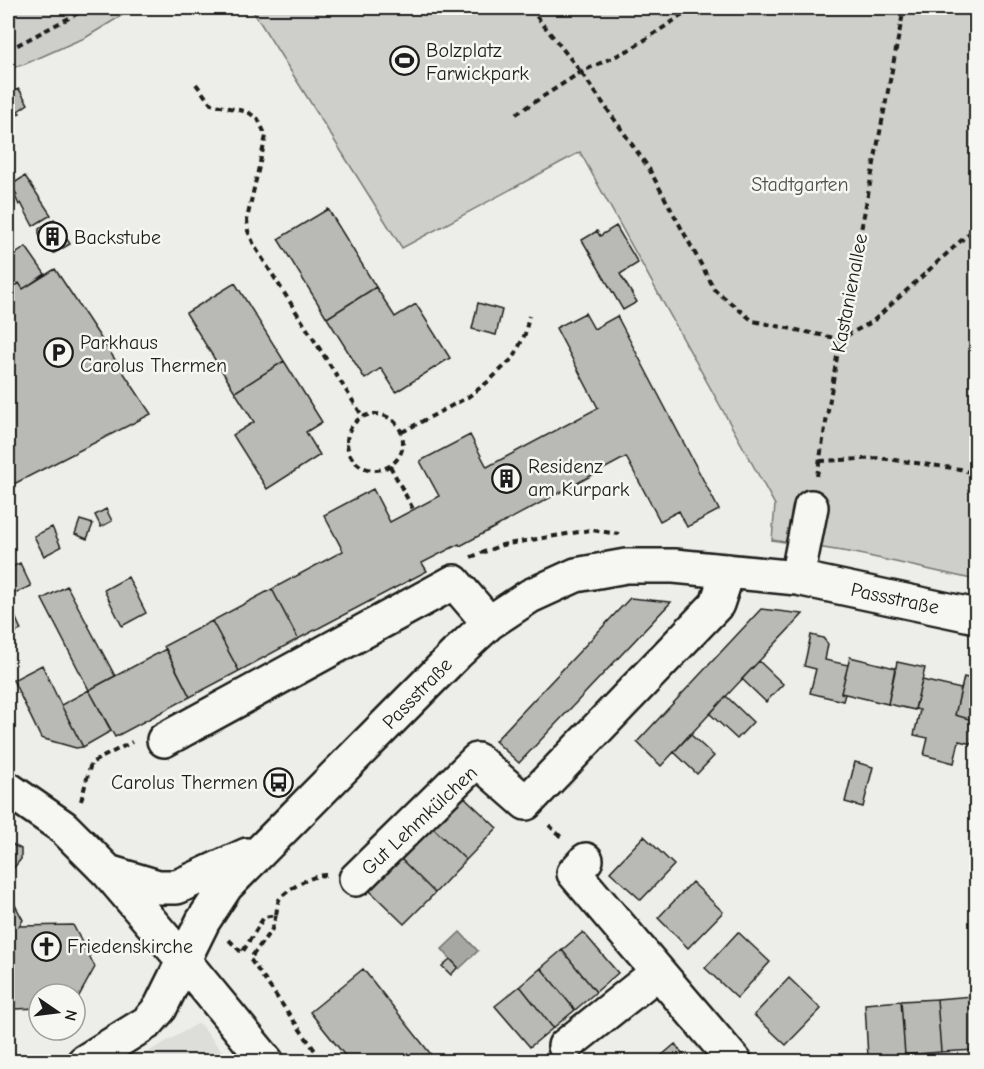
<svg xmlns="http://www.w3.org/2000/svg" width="984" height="1069" font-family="'Comic Neue',sans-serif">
  <rect width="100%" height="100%" fill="#edede9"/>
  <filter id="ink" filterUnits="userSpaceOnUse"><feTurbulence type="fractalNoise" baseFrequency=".0167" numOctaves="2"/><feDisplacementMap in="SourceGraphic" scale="12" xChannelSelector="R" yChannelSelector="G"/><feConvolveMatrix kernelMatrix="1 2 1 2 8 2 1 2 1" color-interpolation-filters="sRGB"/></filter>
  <g filter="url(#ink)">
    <path fill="#ddddda" d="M199 1023 230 1061H132Z"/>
    <path fill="#cececb" stroke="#757574" stroke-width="1.5" d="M8 8H134L85 38 77 41 25 64 8 69Z
      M251 8H976V580L855 553 772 540 775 505 580 152 402 248Z"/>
    <path fill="#a6a6a3" stroke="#6f6f6d" stroke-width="1.5" d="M460 932 478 951 459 969 442 949Z"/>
    <path fill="#b9b9b6" stroke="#1c1c1c" stroke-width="1.5" d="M19 89 28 104 18 111 20 113 8 122V93Z
      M25 176 51 215 33 226 21 203 19 205 15 196 17 195 11 185Z
      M328 209 376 287 327 318 278 239Z
      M54 219 70 244 54 253 44 246 39 234V229Z
      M616 226 638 263 620 274 637 302 623 310 582 240 597 231 600 236Z
      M26 247 45 274 23 289 19 283 8 291V259Z
      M55 269 151 414 8 487V291L19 283 23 289Z
      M235 283 284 361 235 392 186 313Z
      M376 287 395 317 416 304 450 358 396 392 381 368 365 379 327 318Z
      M478 303 502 310 496 335 472 329Z
      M585 313 594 329 617 316 719 510 687 527 679 511 660 521 626 457 460 546 459 544 422 563 427 571 298 639 272 589 343 551 324 515 373 489 390 522 439 496 420 461 470 435 487 467 598 408 556 328Z
      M284 361 322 422 306 432 320 455 267 489 233 435 254 422 235 392Z
      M106 509 112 521 101 527 95 515Z
      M80 520 93 524 87 539 75 534Z
      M52 527 61 547 44 556 34 536Z
      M20 563 31 586 8 596V569Z
      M128 577 146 613 122 626 104 590Z
      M67 586 115 676 89 690 42 599Z
      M272 589 298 639 239 671 212 621Z
      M630 598 671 602 519 763 495 741Z
      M8 600 21 630 8 636Z
      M761 609 803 614 661 766 637 742Z
      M212 621 239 671 190 697 164 646Z
      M811 635 823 638 828 644 825 660 848 665 841 693 845 694 843 701 810 693 816 669 804 666Z
      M166 649 190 697 115 737 89 690Z
      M850 657 895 668 888 704 841 693Z
      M759 661 783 684 766 702 742 679Z
      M897 662 925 668 915 710 888 704Z
      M42 665 61 705 83 747 76 748 41 738 13 680Z
      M964 677 976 680V721L955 715Z
      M922 680 961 689 955 715 976 721V745L959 741 954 763 924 755 928 738 914 735 920 710 915 709Z
      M89 690 111 731 83 747 61 705Z
      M726 696 753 722 737 739 710 714Z
      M690 734 714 756 697 774 674 752Z
      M855 762 873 767 863 807 845 802Z
      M462 795 497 828 466 860 432 827Z
      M432 827 466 860 435 893 401 859Z
      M644 836 674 865 641 900 610 872Z
      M8 842 21 849V859L8 875Z
      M401 859 435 893 404 924 370 891Z
      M692 882 723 912 688 948 658 918Z
      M8 892 23 920 19 926 73 925 95 967 75 1003V994H39V1008L15 1009 8 999Z
      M583 932 618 973 596 992 562 950Z
      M738 932 770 962 737 998 705 968Z
      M562 950 596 992 575 1010 541 968Z
      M450 959 458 967 451 975 442 966Z
      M541 968 575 1010 553 1028 520 986Z
      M363 969 437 1062H350L310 1012Z
      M789 978 821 1009 786 1045 754 1015Z
      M520 986 553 1028 530 1047 495 1006Z
      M973 996 976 1050 941 1052 937 999Z
      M973 996H976V1040Z
      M937 999 941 1052 905 1055 901 1001Z
      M901 1001 905 1055 868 1057 865 1004Z
      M675 1044 689 1062H654Z"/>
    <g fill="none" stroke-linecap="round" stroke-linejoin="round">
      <defs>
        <path id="minor" d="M797 578 811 507
          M164 740 454 582 489 623
          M8 789 63 827 108 872 184 961 267 1062
          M586 860 574 873 735 1062
          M108 872 158 887H177L247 855
          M356 879 477 760 526 803 717 604 728 571
          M565 1046 658 972
          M84 1062 148 1022 160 1008 203 921 226 886 456 654 489 623 530 596 576 575 626 566H674L797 578 976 616"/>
      </defs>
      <use href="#minor" stroke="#1c1c1c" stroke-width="38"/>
      <path stroke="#1c1c1c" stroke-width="4" stroke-dasharray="6 4.5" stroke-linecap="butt" d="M530 8 581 72 648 167 715 290 753 321 840 339 872 322 976 227
        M8 50 88 8
        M196 84 211 104 248 112 258 119 266 136 247 219 248 231 255 247 363 417
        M516 114 581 72 631 49 693 8
        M347 442a28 28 0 1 1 56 0a28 28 0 1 1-56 0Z
        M402 432 468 397 489 381 514 357 525 334 529 316
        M820 461 880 458 960 469 976 474
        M390 466 413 509
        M817 476 840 339 904 8
        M471 557 502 545 591 530 619 534
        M81 801 91 763 132 742
        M549 825 563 839
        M276 915 272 929 250 959 323 1062
        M229 940 242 953 264 917 276 915C277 911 277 904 279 900 285 890 314 874 326 875"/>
      <use href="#minor" stroke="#f6f6f2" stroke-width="33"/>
    </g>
  </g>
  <defs>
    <symbol id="stadium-ring" viewBox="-11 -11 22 22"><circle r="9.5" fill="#f6f6f2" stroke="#1c1c1c" stroke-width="1.5"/><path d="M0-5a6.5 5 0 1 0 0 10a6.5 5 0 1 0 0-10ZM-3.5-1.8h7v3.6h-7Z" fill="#1c1c1c"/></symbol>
    <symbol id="building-ring" viewBox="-11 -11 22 22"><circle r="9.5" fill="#f6f6f2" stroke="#1c1c1c" stroke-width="1.5"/><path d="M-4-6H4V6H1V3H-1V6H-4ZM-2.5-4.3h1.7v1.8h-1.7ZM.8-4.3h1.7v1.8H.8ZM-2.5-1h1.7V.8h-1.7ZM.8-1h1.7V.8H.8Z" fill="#1c1c1c"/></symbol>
    <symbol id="parking-ring" viewBox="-11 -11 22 22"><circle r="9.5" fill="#f6f6f2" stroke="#1c1c1c" stroke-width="1.5"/><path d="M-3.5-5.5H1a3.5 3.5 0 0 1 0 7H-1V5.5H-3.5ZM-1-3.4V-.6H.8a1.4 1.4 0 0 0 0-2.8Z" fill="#1c1c1c"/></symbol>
    <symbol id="bus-ring" viewBox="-11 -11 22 22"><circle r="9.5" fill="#f6f6f2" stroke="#1c1c1c" stroke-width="1.5"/><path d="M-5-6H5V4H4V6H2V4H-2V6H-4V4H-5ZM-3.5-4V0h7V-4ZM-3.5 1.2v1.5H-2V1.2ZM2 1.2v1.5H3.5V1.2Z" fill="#1c1c1c"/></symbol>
    <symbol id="church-ring" viewBox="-11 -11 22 22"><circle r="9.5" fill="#f6f6f2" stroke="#1c1c1c" stroke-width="1.5"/><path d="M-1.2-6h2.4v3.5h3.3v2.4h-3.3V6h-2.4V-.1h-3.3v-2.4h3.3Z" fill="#1c1c1c"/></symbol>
  </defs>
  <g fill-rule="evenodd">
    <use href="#stadium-ring" x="388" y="44" width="33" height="33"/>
    <use href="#building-ring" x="36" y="220" width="33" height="33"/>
    <use href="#parking-ring" x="42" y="336" width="33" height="33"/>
    <use href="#building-ring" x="490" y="462" width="33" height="33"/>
    <use href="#bus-ring" x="262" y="766" width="33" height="33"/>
    <use href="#church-ring" x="30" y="930" width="33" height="33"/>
  </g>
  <g text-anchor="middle" stroke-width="5" stroke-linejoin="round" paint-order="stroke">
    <g font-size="20" fill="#1c1c1c" stroke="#f6f6f2" text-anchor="start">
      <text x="426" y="57">Bolzplatz<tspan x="426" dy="23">Farwickpark</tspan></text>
      <text x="74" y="244">Backstube</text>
      <text x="80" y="349">Parkhaus<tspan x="80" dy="23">Carolus Thermen</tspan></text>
      <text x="528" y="473">Residenz<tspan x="528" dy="23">am Kurpark</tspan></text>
      <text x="258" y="789" text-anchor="end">Carolus Thermen</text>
      <text x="67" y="953">Friedenskirche</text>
    </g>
    <g font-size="20" fill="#515151" stroke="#f6f6f2">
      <text x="800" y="191">Stadtgarten</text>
    </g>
    <g font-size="20" fill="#1c1c1c" stroke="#f6f6f2">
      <text transform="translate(849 293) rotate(-79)" y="7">Kastanienallee</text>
      <text transform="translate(895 598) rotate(12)" y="7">Passstraße</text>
      <text transform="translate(417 693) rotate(-46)" y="7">Passstraße</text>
      <text transform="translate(419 820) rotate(-43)" y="7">Gut Lehmkülchen</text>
    </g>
  </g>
  <rect width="984" height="1069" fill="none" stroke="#f6f6f2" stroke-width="30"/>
  <rect x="15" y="15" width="954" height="1039" fill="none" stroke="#1c1c1c" stroke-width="2" filter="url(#ink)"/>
  <g transform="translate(57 1012) rotate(104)"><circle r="28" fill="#f6f6f2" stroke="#9f9f9c" stroke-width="1.5"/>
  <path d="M0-4.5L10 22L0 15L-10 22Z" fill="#1c1c1c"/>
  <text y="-9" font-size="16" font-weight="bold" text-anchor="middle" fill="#1c1c1c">N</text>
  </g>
</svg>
